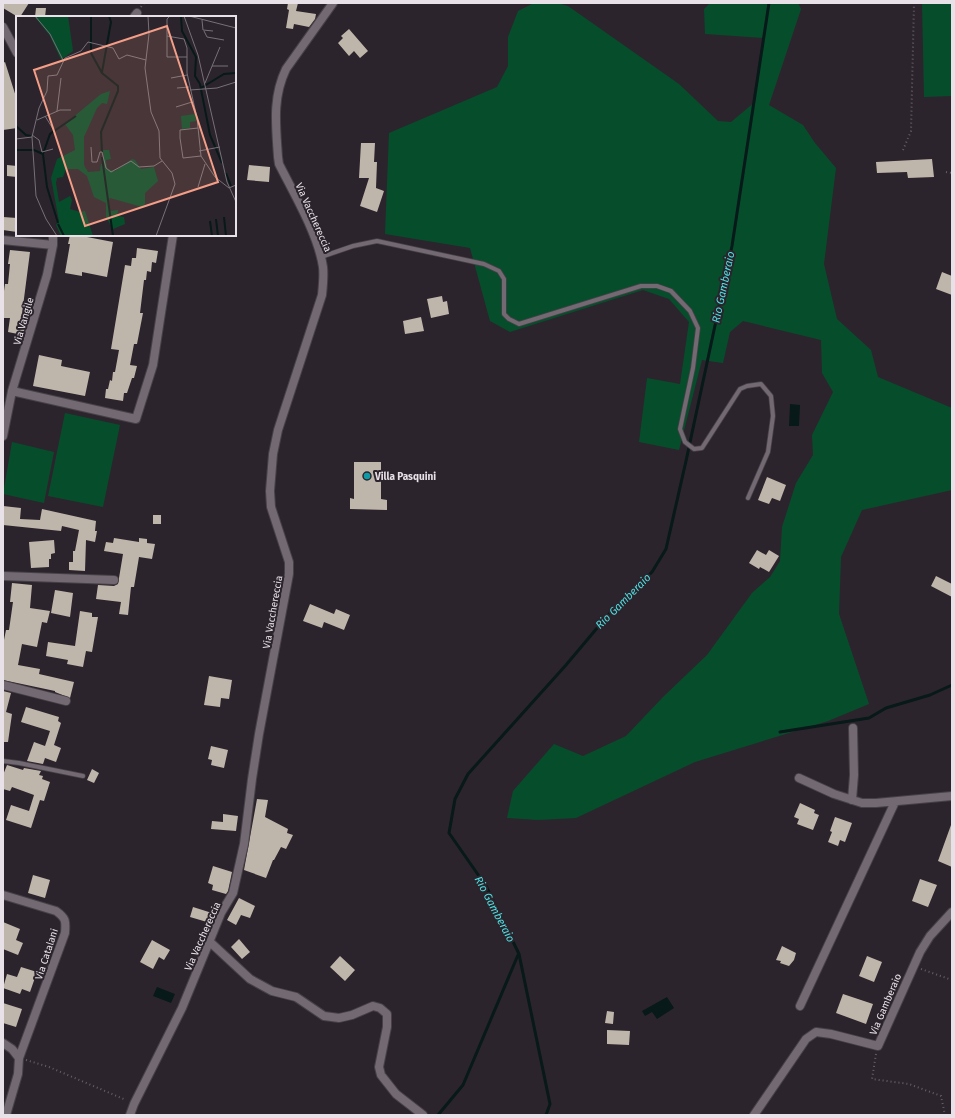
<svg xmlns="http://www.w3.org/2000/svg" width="955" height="1118" font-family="'Fira Sans',sans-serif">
  <rect width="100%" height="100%" fill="#2c242c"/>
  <path fill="#064e2b" d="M534 3H557L568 6 679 84 718 121 731 122 755 102 764 38 705 34 704 9 710 3H798L801 9 769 105 803 125 815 143 836 168 824 264 837 319 871 350 878 377 952 408V490L862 510 841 557 839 614 869 704 828 721 695 762 576 818 538 820 507 818 513 791 554 744 583 756 626 736 663 697 707 655 752 593 770 577 780 561 782 527 796 483 813 455 812 435 833 392 822 373 821 340 743 321 730 332 723 363 702 360 679 450 639 442 647 378 680 384 689 322 669 299 643 290 510 332 490 321 470 248 385 234 389 133 497 87 508 66V37L518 11Z
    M922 3H952V96L924 97Z
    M65 413 120 425 103 507 48 496Z
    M12 442 54 452 44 503 3 494Z"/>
  <path fill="#071919" d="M790 404 800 405 799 426H789Z
    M157 987 175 994 171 1003 153 996Z
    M667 997 674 1008 657 1019 652 1012 645 1016 642 1011Z"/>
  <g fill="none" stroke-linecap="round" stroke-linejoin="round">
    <path stroke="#071919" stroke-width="3" d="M780 732 869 718 886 708 930 695 952 685
      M438 1115 463 1085 518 955
      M546 1115 550 1104 519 954 486 886 449 833 455 799 468 774 566 665 608 615 652 572 666 549 686 461 732 246 769 3"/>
  </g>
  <path fill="#bfb6ab" d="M3 3H29L20 17H18L3 8Z
    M288 3H298L296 11 316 14 315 19 309 27 294 24 293 29 286 28 289 10 287 9Z
    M36 8H46L45 17H35Z
    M349 29 368 51 360 58 354 51 349 56 338 43 343 38 341 36Z
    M5 62 17 100V128L3 130V63Z
    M361 143H375L374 162H377L376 188 384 191 377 212 360 206 369 178H359Z
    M932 159 934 177 908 178 907 172 877 173 876 162Z
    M7 165 17 166V177L7 176Z
    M249 165 270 167 269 182 247 180Z
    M3 217 17 218V232L3 230Z
    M70 235H87V237L113 242 107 277 82 272V276L65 273 70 244H68Z
    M137 248 158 251 156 263 152 262 151 272 147 271 146 280H144L140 313H143L137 344H134L130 365 137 366 134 378H132L127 393H124L123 401 105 398 106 389H108L110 380 112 381 113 372H115L119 350 111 349 125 265 131 266 132 258H136Z
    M10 250 30 252 22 314 28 315 23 335 8 332 10 318H3V298L5 284H8L10 264H8Z
    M942 272 952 276V295L936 289Z
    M442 296 443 302 447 301 449 314 431 318 427 299Z
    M421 317 424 331 405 334 403 321Z
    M39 355 62 360 61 366 90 372 85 396 33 386Z
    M354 462H381V499L387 500V510L350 509V498L354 499Z
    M767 477 786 485 780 501 772 498 769 504 758 500Z
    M3 506 21 508 20 519 40 520 42 509 96 521 95 531H97L95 542 86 540 85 571 69 570V562H73V551H75L79 530 62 526 61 531 3 525Z
    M153 515H161V524H153Z
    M114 538 139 542V538L147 539V543L155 544 152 559 139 557 134 587H131L128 615 119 614 121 602 96 599 98 585 114 586 118 584 123 554 104 551 106 542 113 543Z
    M54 540 55 553 51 554V559H49V567L31 568 29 542Z
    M757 550 766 555 769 550 779 556 769 572 760 567 759 569 749 563Z
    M936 576 952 584V597L931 586Z
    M12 583 32 585 30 608 50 611 47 623 42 622 37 647 22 644 18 665 40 669 39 674 74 682 70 698 55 692V691L3 680V645L6 630H9L13 602H10Z
    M55 590 73 593 70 617 51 613Z
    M310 604 334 614 336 609 350 615 344 630 324 622 322 628 303 621Z
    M80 611 92 613V617H98L92 652 86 651 83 667 67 664 68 660 46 656 48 642 75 646Z
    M209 676 232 680 229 699 221 698 220 707 204 705Z
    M3 691 11 693 6 712 12 714 8 742H3Z
    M26 707 59 717 58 721 61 723 54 745 61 748 56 762 45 758 43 764 27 761 34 742 45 746 50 731 21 722Z
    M211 746 228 750 224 768 211 765 212 760 208 759Z
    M7 765 23 770 24 768 41 771 39 775 43 776 42 779 50 782 44 801 40 800 31 828 6 820 11 805 29 811 34 795 12 787 10 791 3 789V775Z
    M92 769 99 773 94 783 87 780Z
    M257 799 268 800 265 817 288 829 287 833 293 835 286 849 281 847 274 860H273L266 878 244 870Z
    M800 803 815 810 814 813 819 815 813 830 797 824 799 819 794 817Z
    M223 814 238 816 236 831 211 829 212 821 223 822Z
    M835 817 852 823 845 842 840 840 838 846 828 842 832 832 830 831Z
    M951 825H952V867L938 861Z
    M213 866 232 872 228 891 226 894 212 890 213 885 208 883Z
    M33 875 50 880 45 898 28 893Z
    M920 879 937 885 928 907 912 901Z
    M239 898 255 906 250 918 241 915 236 925 227 920Z
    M193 907 212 913 207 922 190 917Z
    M3 922 20 929 16 940 23 943 18 955 3 949Z
    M239 939 250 952 242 959 231 947Z
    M152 940 170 950 164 960 159 957 153 969 140 962Z
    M782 946 796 953 794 960 789 966 780 963 781 961 776 960Z
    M340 956 355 970 345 981 330 967Z
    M867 956 882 962 874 982 859 976Z
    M21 967 37 972 30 992 22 989 20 994 3 988 7 974 17 977Z
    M843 994 873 1004 866 1024 836 1013Z
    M3 1003 22 1009 16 1027 3 1023Z
    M607 1011 614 1012 613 1024 605 1023Z
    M607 1030 630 1031 629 1045 607 1044Z"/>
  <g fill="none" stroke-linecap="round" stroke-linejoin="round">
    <defs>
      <path id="lane" d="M321 257 353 246 377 241 484 264 499 271 504 279V314L509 319 519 324 641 286H657L671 291 690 311 698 328 693 368 680 429 685 442 694 449 702 448 740 389 747 386 761 384 771 396 773 416 768 452 748 498
        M3 761 19 763 83 776"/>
      <path id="street" d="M134 17 137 13
        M3 27 17 53
        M3 240 53 245
        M12 391 136 419 153 365 173 235
        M3 436 12 391 47 275 53 245V235
        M3 576 114 580
        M3 685 66 701
        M799 778 834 794 862 803H876L952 796
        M852 800 854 775 853 728
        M3 895 56 911C66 918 66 921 65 933L19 1058
        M210 942 250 979 272 991 296 997 324 1016 339 1018 352 1015 373 1006 380 1008 387 1014V1027L379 1067 381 1075 396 1094 423 1115
        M800 1006 895 802
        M3 1043 12 1049 19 1058 18 1074 6 1115
        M130 1115 134 1104 182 1008 221 913 233 893 244 844 252 779 259 734 289 574V562L271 507 270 491 273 454 278 430 322 295C323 285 324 276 323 267 318 234 294 194 279 164L278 157C276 126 272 98 286 69L333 3
        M754 1115 806 1039 816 1032 831 1034 878 1046 920 952 930 936 952 912"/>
    </defs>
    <use href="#lane" stroke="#474147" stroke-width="5.5"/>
    <use href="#street" stroke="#474147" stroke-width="10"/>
    <path stroke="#665f66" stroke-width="2" stroke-dasharray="1 3" stroke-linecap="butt" d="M141 7 144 3
      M903 150 911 131 914 3
      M946 172 952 173
      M921 969 952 980
      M876 1054 872 1079 909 1084 941 1096 945 1115
      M26 1060 49 1067 126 1100"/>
    <use href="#lane" stroke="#726972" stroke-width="4"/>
    <use href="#street" stroke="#726972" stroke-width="8"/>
  </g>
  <circle fill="#0f9aa8" stroke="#2c242c" stroke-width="1.5" cx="367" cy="476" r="4"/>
  <g text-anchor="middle" stroke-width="4" stroke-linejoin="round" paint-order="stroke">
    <g font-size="10" fill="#e8e2e8" stroke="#2c242c">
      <text transform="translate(314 217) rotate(66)" y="4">Via Vacchereccia</text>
      <text transform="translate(23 321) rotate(-74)" y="4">Via Vangile</text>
      <text transform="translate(272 612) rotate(-80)" y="4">Via Vacchereccia</text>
      <text transform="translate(202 936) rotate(-66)" y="4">Via Vacchereccia</text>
      <text transform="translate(46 954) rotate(-72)" y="4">Via Catalani</text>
      <text transform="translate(885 1004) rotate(-67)" y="4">Via Gamberaio</text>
    </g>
    <g font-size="10" font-weight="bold" fill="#e8e2e8" stroke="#2c242c" text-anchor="start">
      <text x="375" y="480">Villa Pasquini</text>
    </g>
    <g font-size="11" font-style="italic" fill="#4ddfe1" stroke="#2c242c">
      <text transform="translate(723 287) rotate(-78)" y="4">Rio Gamberaio</text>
      <text transform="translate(623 601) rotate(-45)" y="4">Rio Gamberaio</text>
      <text transform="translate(495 909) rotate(62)" y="4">Rio Gamberaio</text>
    </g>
  </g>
  <g transform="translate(16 16)">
    <rect width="220" height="220" fill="#2c242c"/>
    <path d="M18 0H52L57 35 45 44 34 20ZM94 75 91 88 86 87 81 92 68 121V149L72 156 84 155 85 148H88L87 134H93L95 143 90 144 91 153 99 155 116 143 119 144 125 153 138 151 142 165 129 177V188L126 191 94 182 92 186 94 195 102 194 101 200 108 201 109 208 97 213 90 201V187L78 181 71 160 62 153H50L47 161 41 162 40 167 43 186 54 180 56 184 54 193 64 196 69 195 77 220H45L40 209 43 205 35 162 41 143 59 134 57 119 49 108 85 78ZM179 98 180 105 174 106V112L166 113 165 100Z" fill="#064e2b"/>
    <path fill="none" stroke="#071919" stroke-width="2" d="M75 0V37L86 57 102 70V75L85 116 86 136M165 0 166 15 180 41 179 60 184 68 194 119 206 147M86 56 95 6 93 0M185 72 208 58 220 57M0 110 10 119 15 120M0 134H18L27 138M86 141 97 220M210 157 215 170M208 201 210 220M200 203 202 220M194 205 196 220M42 207 31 171 27 138 34 118 60 100M42 208 48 220"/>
    <path fill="none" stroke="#777077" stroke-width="1" d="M19 0 34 18 47 44M132 0 133 18 129 52 135 96 143 115 144 142 156 157 159 168 140 220M154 0 151 3V20L168 23 171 32V57L181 102 185 140 199 161 213 172 220 169M168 0 182 39 211 166 220 186M173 0 220 12M186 4 187 14 197 15M188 15 191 21 208 24M151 20V41H171M196 50H212M155 62 171 59M189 67 204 31M161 72 173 71M174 74 201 72 220 66M160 91 176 86M41 95 45 62M29 100 37 113M21 104 44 94H55M182 112 164 114V122L167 142 185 140M16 119 23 124 26 136 37 133M0 123 16 121M75 131 76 146H81L84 136H86L90 152 95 156 115 145 123 151 138 150 146 145M183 135 204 131M182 171 189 148M41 220 30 203 20 180 16 121 23 92 31 75 32 60 41 59 49 42 65 35 72 26 97 32 103 43 111 39 130 44"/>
    <path fill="#f49e87" fill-opacity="0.15" stroke="#f49e87" stroke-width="2" d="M151 10 202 166 69 210 18 54Z"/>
    <rect width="220" height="220" fill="none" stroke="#e8e2e8" stroke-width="2"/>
  </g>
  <rect width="955" height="1118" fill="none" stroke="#e8e2e8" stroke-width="8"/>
</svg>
